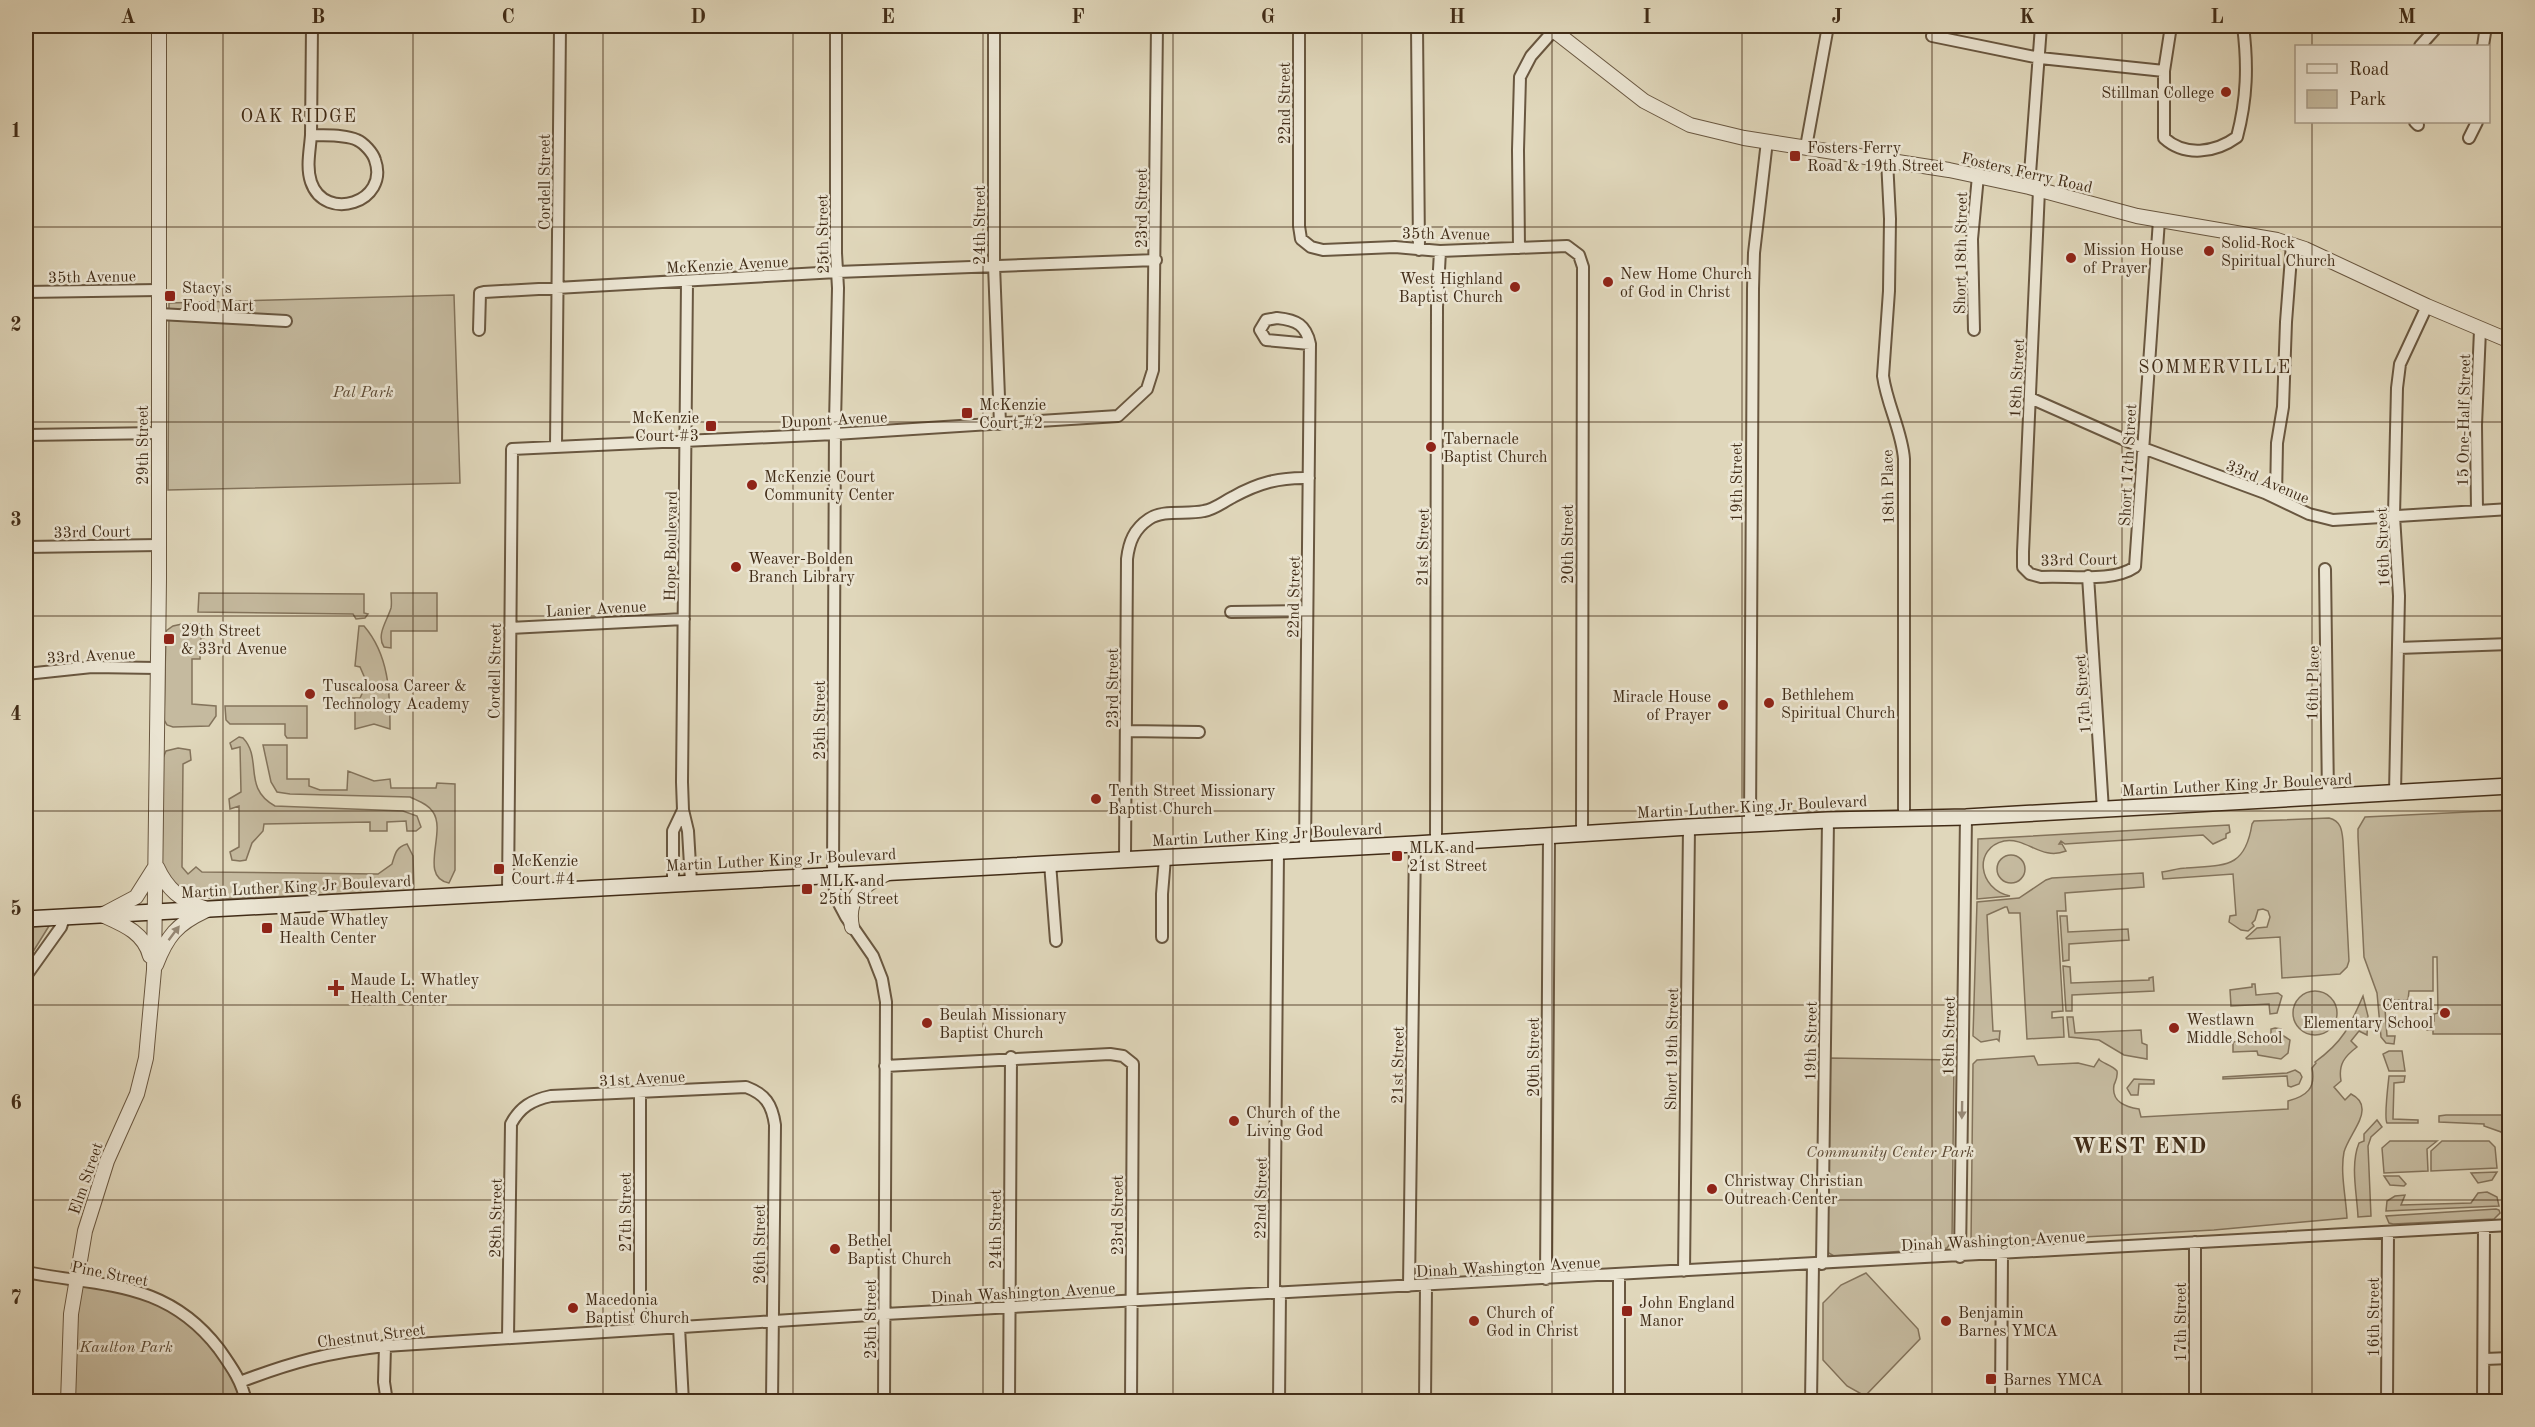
<svg xmlns="http://www.w3.org/2000/svg" width="2535" height="1427" font-family="'Old Standard TT',serif">
  <rect width="100%" height="100%" fill="#e0d7bb"/>
  <filter id="stains"><feTurbulence type="fractalNoise" baseFrequency=".00333" numOctaves="4"/><feColorMatrix values="0 0 0 0 .2 0 0 0 0 .09 0 0 0 0 .02 0 0 0 .5 -.17"/></filter>
  <radialGradient id="worn" r=".72"><stop offset=".6" stop-color="#630" stop-opacity="0"/><stop offset="1" stop-color="#630" stop-opacity=".3"/></radialGradient>
  <path fill="#c5ba9f" stroke="#83735b" stroke-width="1.5" d="M454 295 460 483 168 490 169 303Z
    M199 593 364 594V613L368 614 365 618 356 619 353 614 198 612Z
    M391 593H437V631H391V648L384 647C376 635 387 621 391 608 392 603 391 598 391 593Z
    M182 624H207L213 629V636L201 638 200 659H192V704L216 706V716L209 726 173 727 167 725 164 720 166 631 173 626Z
    M359 626H364C389 655 390 692 390 729L374 724 355 729V701H349V698H360L367 683 360 667 355 666Z
    M225 706H307V738H287L285 735V724H230L226 720Z
    M239 737 243 738C263 759 242 788 275 806L403 811 417 816 421 827 416 831H407L406 821 387 822V831H370V822L264 824 263 831 252 843 246 860 240 861 232 860 230 852 239 847V806L230 809 229 799 241 792 240 747 232 749 230 743Z
    M263 745H287V779H309V786L320 790H347L348 771 374 781 390 779 391 788H436L437 783 455 784V870L449 883C418 877 447 832 433 812 428 804 418 801 410 797L290 794 277 792 271 782Z
    M178 748 190 750 191 760 183 764 182 867 188 874 196 867 202 872 378 874 392 864C395 854 396 847 407 844L413 856 414 891 218 899 188 897 162 871 163 758 166 751Z
    M2509 810V1034H2433V1030H2427V1022L2434 1021V1014L2438 1013 2437 957H2433V991H2409L2408 1000H2389V1007L2385 1009 2387 1036H2395L2394 1044 2386 1043 2381 1037 2377 993 2364 957 2358 837V829L2365 817Z
    M2329 818C2341 821 2342 830 2343 841L2349 961 2347 967 2340 974 2282 978 2280 937 2247 939 2246 938 2257 928 2267 927 2270 917 2268 911 2263 909 2258 910 2255 920 2252 923 2254 926 2248 931 2241 930 2229 922 2230 916 2236 915 2233 874 2163 879 2162 872C2171 871 2178 868 2186 868 2225 865 2245 869 2252 824L2254 821Z
    M2229 825 2230 832 2226 834V838L2213 844 2203 835 2065 844 2061 841 2059 844H2062L2066 851C2041 861 2027 837 2004 841 1973 848 1978 889 2010 896L1977 899 1978 839Z
    M1997 869a14 14 0 1 1 28 0a14 14 0 1 1-28 0Z
    M2143 873 2144 887 2065 893 2066 911H2057L2063 1011 2052 1012V1018L2063 1017 2064 1037 2027 1039 2020 913H2009L2007 907H2005L1987 915 1993 1031H2000L1999 1041 1997 1039 1981 1042 1973 1036 1977 902 2019 898 2046 880 2052 878Z
    M2060 916H2067L2068 932 2128 929 2129 940 2069 944V960L2063 961Z
    M49 926 26 963V927Z
    M2063 966 2070 967 2071 983 2149 980V978L2153 977 2154 991 2072 995V1011H2066Z
    M2252 984H2255L2256 995 2278 993 2282 996 2277 1013 2270 1014 2269 1004 2231 1006 2230 990 2252 987Z
    M2293 1013a22 22 0 1 1 44 0a22 22 0 1 1-44 0Z
    M2363 996 2368 1016 2367 1035 2359 1031 2351 1041 2357 1047C2345 1056 2338 1064 2341 1081L2334 1087 2345 1100 2351 1094C2357 1097 2362 1102 2362 1109 2363 1121 2348 1138 2344 1152 2340 1172 2346 1198 2347 1218L2214 1230 1971 1243 1973 1064 1977 1060 2034 1056 2038 1065 2078 1063 2094 1067 2099 1059C2101 1063 2112 1065 2117 1071 2118 1077 2116 1080 2114 1085 2111 1102 2126 1107 2139 1109L2141 1117 2288 1109V1101C2307 1096 2316 1088 2312 1068L2316 1063 2315 1062C2343 1042 2350 1026 2363 996Z
    M2067 1017H2073L2075 1033 2141 1030 2142 1043 2147 1045V1059L2124 1055 2099 1040 2069 1037Z
    M2275 1028 2281 1029 2282 1035 2290 1040 2288 1053 2281 1059 2258 1055 2257 1051 2233 1052V1042L2271 1039V1029Z
    M2402 1051 2405 1071H2389L2383 1054 2389 1051Z
    M1829 1058 1954 1060 1952 1241 1947 1248 1834 1256 1827 1252Z
    M2295 1070 2300 1073 2302 1077 2299 1084 2291 1087 2288 1086 2287 1076 2223 1079V1077L2287 1073Z
    M2389 1076H2405L2404 1082 2394 1083 2393 1119 2418 1120V1123H2387C2384 1118 2388 1085 2389 1076Z
    M2134 1079 2154 1080V1084H2139L2138 1095H2131L2127 1088Z
    M2446 1115H2503V1131H2509V1143L2501 1132 2484 1126V1124L2439 1122V1116Z
    M2377 1120 2382 1127 2371 1137 2368 1146 2371 1216 2358 1217C2357 1194 2350 1165 2359 1143L2364 1141V1134Z
    M2390 1141H2437L2427 1149 2428 1171 2384 1173 2382 1148Z
    M2442 1141H2489L2495 1147 2497 1168 2431 1171V1151Z
    M2497 1172 2492 1180 2478 1183 2471 1173Z
    M2384 1176H2399L2406 1184 2404 1186 2390 1185Z
    M2487 1192 2497 1197 2499 1206 2386 1211 2387 1201 2395 1196 2405 1195 2401 1205 2471 1203 2478 1193Z
    M2496 1209 2499 1210 2500 1213 2494 1219 2393 1224 2389 1223 2386 1216Z
    M1866 1273 1918 1329 1920 1339 1865 1396 1847 1386 1823 1360V1303L1841 1285Z
    M75 1281 146 1294 205 1333 246 1402H68Z"/>
  <g fill="none" stroke-linecap="round" stroke-linejoin="round">
    <defs>
      <path id="minor" d="M836 26V253L838 288 835 423 833 875 836 898 846 917 873 956 882 979 886 1002 884 1402
        M994 26V265L1000 424
        M1299 26V226L1301 239 1311 247 1323 250 1395 247 1440 251 1567 246 1579 255 1583 267 1582 834
        M1417 26 1419 250
        M2171 26 2164 71V138C2185 157 2215 153 2237 137 2247 99 2248 65 2243 26
        M1932 36 2040 58 2164 71
        M2420 46 2438 26
        M2483 46 2486 26
        M2415 122 2418 125
        M311 135C325 136 344 134 357 140 364 143 373 153 375 160 390 202 325 223 311 182 306 167 310 150 311 135Z
        M311 135 312 26
        M2469 138 2477 122
        M1806 147 1828 26
        M1887 160 1890 219 1889 291 1883 376C1887 405 1902 431 1904 459V817
        M2029 187 2041 26
        M2039 190 2023 552V567L2030 574 2041 577C2069 575 2112 583 2135 567L2159 220
        M1519 248 1518 150 1520 77 1531 56 1554 30
        M687 282 682 782 683 810 688 831 691 882
        M26 292 158 290
        M159 314 286 321
        M1277 318C1297 320 1306 325 1310 344L1266 340 1260 330 1266 320Z
        M479 330 480 293 484 292 837 272 1156 260
        M1974 330 1972 239 1978 176
        M2030 398 2143 448 2265 493 2309 514 2333 520 2510 509
        M26 435 160 433
        M556 446 560 26
        M2276 497 2277 443 2283 407 2286 322 2292 244
        M2477 511 2476 425 2480 330
        M26 547 159 545
        M2325 569 2328 797
        M2088 576 2103 810
        M1231 612 1307 611
        M510 628 684 619
        M2398 648 2510 644
        M26 674 92 667 157 668
        M1127 731 1199 732
        M2395 793 2399 596 2394 516 2397 388 2400 364 2427 306
        M1750 824 1753 289 1754 253 1767 141
        M1436 842 1437 307 1440 251
        M1305 850 1310 344
        M1125 859 1127 559C1129 542 1134 529 1149 519 1164 509 1186 515 1204 511 1215 509 1223 502 1233 497 1258 483 1280 477 1309 478
        M1050 863 1056 941
        M673 883V831L683 810
        M508 893 512 449 835 434 1118 416 1147 389 1153 370 1157 26
        M1162 937V894L1165 858
        M26 976 61 927 64 918
        M885 1066 1110 1054 1123 1056 1133 1064 1131 1402
        M1960 1257 1966 817
        M1822 1264 1828 820
        M1684 1271 1689 827
        M26 1272C103 1287 166 1280 219 1349 231 1366 242 1381 246 1402
        M1546 1279 1549 836
        M1409 1286 1415 844
        M1274 1293 1278 852
        M679 1327 683 1402
        M640 1330V1094
        M508 1338 511 1124C520 1107 532 1100 551 1096L746 1087C765 1094 772 1104 775 1125L772 1402
        M385 1346 384 1382 387 1402
        M2485 1359 2510 1358
        M240 1382C292 1362 330 1352 385 1346L885 1314 2510 1225
        M1009 1402 1011 1057
        M1279 1402 1280 1292
        M1425 1402 1426 1285
        M1619 1402V1274
        M1811 1402 1813 1264
        M2001 1402 2002 1255
        M2195 1402V1242
        M2387 1402 2388 1232
        M2483 1402 2484 1227"/>
      <path id="tertiary" d="M1548 26 1644 101 1690 125 1744 138 1949 170 2029 187 2137 216 2277 240 2305 249 2427 306 2510 341
        M157 867C167 889 181 901 204 908
        M102 915C122 924 144 932 150 956
        M102 915 136 897 155 867
        M852 927C846 897 863 885 888 873
        M156 965C167 936 177 924 205 911
        M68 1402 71 1314 85 1231 107 1161 137 1094 146 1058 154 970 159 579V26"/>
      <path id="secondary" d="M26 919 1415 844 1689 827 1828 820 1966 817 2510 786"/>
    </defs>
    <use href="#minor" stroke="#695740" stroke-width="14"/>
    <use href="#tertiary" stroke="#695740" stroke-width="16"/>
    <use href="#secondary" stroke="#412c17" stroke-width="18"/>
    <use href="#minor" stroke="#ebe5d3" stroke-width="10"/>
    <use href="#tertiary" stroke="#ebe5d3" stroke-width="14"/>
    <use href="#secondary" stroke="#ebe5d3" stroke-width="15"/>
  </g>
  <defs><path id="oneway-solid" d="M-6-.8H1V-3.2L6.5 0L1 3.2V.8H-6Z" transform="scale(1.5)"/></defs>
  <g fill="#968875">
    <use href="#oneway-solid" transform="translate(174 933) rotate(-53)"/>
    <use href="#oneway-solid" transform="translate(1962 1110) rotate(91)"/>
  </g>
  <path fill="none" stroke="#412c17" stroke-width="1.5" stroke-opacity="0.55" d="M223 26V1402M413 26V1402M603 26V1402M793 26V1402M983 26V1402M1173 26V1402M1362 26V1402M1552 26V1402M1742 26V1402M1932 26V1402M2122 26V1402M2312 26V46M2312 122V1402M26 227H2510M26 422H2510M26 616H2510M26 811H2510M26 1005H2510M26 1200H2510"/>
  <g fill="#8f2418" stroke="#ebe5d3" stroke-width="2">
    <circle cx="2226" cy="92" r="6"/>
    <rect x="1789" y="150" width="12" height="12" rx="3"/>
    <circle cx="2209" cy="251" r="6"/>
    <circle cx="2071" cy="258" r="6"/>
    <circle cx="1608" cy="282" r="6"/>
    <circle cx="1515" cy="287" r="6"/>
    <rect x="164" y="290" width="12" height="12" rx="3"/>
    <rect x="961" y="407" width="12" height="12" rx="3"/>
    <rect x="705" y="420" width="12" height="12" rx="3"/>
    <circle cx="1431" cy="447" r="6"/>
    <circle cx="752" cy="485" r="6"/>
    <circle cx="736" cy="567" r="6"/>
    <rect x="163" y="633" width="12" height="12" rx="3"/>
    <circle cx="310" cy="694" r="6"/>
    <circle cx="1769" cy="703" r="6"/>
    <circle cx="1723" cy="705" r="6"/>
    <circle cx="1096" cy="799" r="6"/>
    <rect x="1391" y="850" width="12" height="12" rx="3"/>
    <rect x="493" y="863" width="12" height="12" rx="3"/>
    <rect x="801" y="883" width="12" height="12" rx="3"/>
    <rect x="261" y="922" width="12" height="12" rx="3"/>
    <path d="M333 979h6v6h6v6h-6v6h-6v-6h-6v-6h6z"/>
    <circle cx="2445" cy="1013" r="6"/>
    <circle cx="927" cy="1023" r="6"/>
    <circle cx="2174" cy="1028" r="6"/>
    <circle cx="1234" cy="1121" r="6"/>
    <circle cx="1712" cy="1189" r="6"/>
    <circle cx="835" cy="1249" r="6"/>
    <circle cx="573" cy="1308" r="6"/>
    <rect x="1621" y="1305" width="12" height="12" rx="3"/>
    <circle cx="1474" cy="1321" r="6"/>
    <circle cx="1946" cy="1321" r="6"/>
    <rect x="1985" y="1373" width="12" height="12" rx="3"/>
  </g>
  <g text-anchor="middle" stroke-width="5" stroke-linejoin="round" paint-order="stroke">
    <g font-size="16" fill="#412c17" stroke="#ebe5d3" text-anchor="start">
      <text x="2214" y="98" text-anchor="end">Stillman College</text>
      <text x="1807" y="153">Fosters Ferry<tspan x="1807" dy="18">Road &amp; 19th Street</tspan></text>
      <text x="2221" y="248">Solid Rock<tspan x="2221" dy="18">Spiritual Church</tspan></text>
      <text x="2083" y="255">Mission House<tspan x="2083" dy="18">of Prayer</tspan></text>
      <text x="1620" y="279">New Home Church<tspan x="1620" dy="18">of God in Christ</tspan></text>
      <text x="1503" y="284" text-anchor="end">West Highland<tspan x="1503" dy="18">Baptist Church</tspan></text>
      <text x="182" y="293">Stacy's<tspan x="182" dy="18">Food Mart</tspan></text>
      <text x="979" y="410">McKenzie<tspan x="979" dy="18">Court #2</tspan></text>
      <text x="699" y="423" text-anchor="end">McKenzie<tspan x="699" dy="18">Court #3</tspan></text>
      <text x="1443" y="444">Tabernacle<tspan x="1443" dy="18">Baptist Church</tspan></text>
      <text x="764" y="482">McKenzie Court<tspan x="764" dy="18">Community Center</tspan></text>
      <text x="748" y="564">Weaver-Bolden<tspan x="748" dy="18">Branch Library</tspan></text>
      <text x="181" y="636">29th Street<tspan x="181" dy="18">&amp; 33rd Avenue</tspan></text>
      <text x="322" y="691">Tuscaloosa Career &amp;<tspan x="322" dy="18">Technology Academy</tspan></text>
      <text x="1781" y="700">Bethlehem<tspan x="1781" dy="18">Spiritual Church</tspan></text>
      <text x="1711" y="702" text-anchor="end">Miracle House<tspan x="1711" dy="18">of Prayer</tspan></text>
      <text x="1108" y="796">Tenth Street Missionary<tspan x="1108" dy="18">Baptist Church</tspan></text>
      <text x="1409" y="853">MLK and<tspan x="1409" dy="18">21st Street</tspan></text>
      <text x="511" y="866">McKenzie<tspan x="511" dy="18">Court #4</tspan></text>
      <text x="819" y="886">MLK and<tspan x="819" dy="18">25th Street</tspan></text>
      <text x="279" y="925">Maude Whatley<tspan x="279" dy="18">Health Center</tspan></text>
      <text x="350" y="985">Maude L. Whatley<tspan x="350" dy="18">Health Center</tspan></text>
      <text x="2433" y="1010" text-anchor="end">Central<tspan x="2433" dy="18">Elementary School</tspan></text>
      <text x="939" y="1020">Beulah Missionary<tspan x="939" dy="18">Baptist Church</tspan></text>
      <text x="2186" y="1025">Westlawn<tspan x="2186" dy="18">Middle School</tspan></text>
      <text x="1246" y="1118">Church of the<tspan x="1246" dy="18">Living God</tspan></text>
      <text x="1724" y="1186">Christway Christian<tspan x="1724" dy="18">Outreach Center</tspan></text>
      <text x="847" y="1246">Bethel<tspan x="847" dy="18">Baptist Church</tspan></text>
      <text x="585" y="1305">Macedonia<tspan x="585" dy="18">Baptist Church</tspan></text>
      <text x="1639" y="1308">John England<tspan x="1639" dy="18">Manor</tspan></text>
      <text x="1486" y="1318">Church of<tspan x="1486" dy="18">God in Christ</tspan></text>
      <text x="1958" y="1318">Benjamin<tspan x="1958" dy="18">Barnes YMCA</tspan></text>
      <text x="2003" y="1385">Barnes YMCA</text>
    </g>
    <g font-size="16" fill="#412c17" stroke="#ebe5d3">
      <text transform="translate(1284 103) rotate(-90)" y="6">22nd Street</text>
      <text transform="translate(2027 172) rotate(13)" y="6">Fosters Ferry Road</text>
      <text transform="translate(544 182) rotate(-90)" y="6">Cordell Street</text>
      <text transform="translate(1141 208) rotate(-90)" y="6">23rd Street</text>
      <text transform="translate(979 225) rotate(-90)" y="6">24th Street</text>
      <text transform="translate(1446 233) rotate(1)" y="6">35th Avenue</text>
      <text transform="translate(822 234) rotate(-91)" y="6">25th Street</text>
      <text transform="translate(1960 253) rotate(-89)" y="6">Short 18th Street</text>
      <text transform="translate(727 264) rotate(-3)" y="6">McKenzie Avenue</text>
      <text transform="translate(92 276) rotate(-1)" y="6">35th Avenue</text>
      <text transform="translate(2016 378) rotate(-87)" y="6">18th Street</text>
      <text transform="translate(834 419) rotate(-3)" y="6">Dupont Avenue</text>
      <text transform="translate(2463 420) rotate(-89)" y="6">15 One-Half Street</text>
      <text transform="translate(142 445) rotate(-90)" y="6">29th Street</text>
      <text transform="translate(2127 465) rotate(-87)" y="6">Short 17th Street</text>
      <text transform="translate(2268 481) rotate(23)" y="6">33rd Avenue</text>
      <text transform="translate(1736 482) rotate(-90)" y="6">19th Street</text>
      <text transform="translate(1887 487) rotate(-91)" y="6">18th Place</text>
      <text transform="translate(92 531) rotate(-1)" y="6">33rd Court</text>
      <text transform="translate(1567 544) rotate(-90)" y="6">20th Street</text>
      <text transform="translate(670 546) rotate(-89)" y="6">Hope Boulevard</text>
      <text transform="translate(1422 547) rotate(-89)" y="6">21st Street</text>
      <text transform="translate(2382 547) rotate(-92)" y="6">16th Street</text>
      <text transform="translate(2079 559) rotate(-1)" y="6">33rd Court</text>
      <text transform="translate(1293 597) rotate(-89)" y="6">22nd Street</text>
      <text transform="translate(596 608) rotate(-3)" y="6">Lanier Avenue</text>
      <text transform="translate(91 655) rotate(-3)" y="6">33rd Avenue</text>
      <text transform="translate(494 671) rotate(-89)" y="6">Cordell Street</text>
      <text transform="translate(2312 683) rotate(-89)" y="6">16th Place</text>
      <text transform="translate(1112 688) rotate(-90)" y="6">23rd Street</text>
      <text transform="translate(2082 694) rotate(-94)" y="6">17th Street</text>
      <text transform="translate(819 720) rotate(-90)" y="6">25th Street</text>
      <text transform="translate(2237 784) rotate(-3)" y="6">Martin Luther King Jr Boulevard</text>
      <text transform="translate(1752 806) rotate(-3)" y="6">Martin Luther King Jr Boulevard</text>
      <text transform="translate(1267 834) rotate(-3)" y="6">Martin Luther King Jr Boulevard</text>
      <text transform="translate(781 859) rotate(-3)" y="6">Martin Luther King Jr Boulevard</text>
      <text transform="translate(296 886) rotate(-3)" y="6">Martin Luther King Jr Boulevard</text>
      <text transform="translate(1948 1036) rotate(-89)" y="6">18th Street</text>
      <text transform="translate(1810 1041) rotate(-89)" y="6">19th Street</text>
      <text transform="translate(1671 1049) rotate(-89)" y="6">Short 19th Street</text>
      <text transform="translate(1533 1057) rotate(-90)" y="6">20th Street</text>
      <text transform="translate(1397 1065) rotate(-89)" y="6">21st Street</text>
      <text transform="translate(642 1078) rotate(-3)" y="6">31st Avenue</text>
      <text transform="translate(85 1178) rotate(-71)" y="6">Elm Street</text>
      <text transform="translate(1260 1198) rotate(-89)" y="6">22nd Street</text>
      <text transform="translate(625 1212) rotate(-90)" y="6">27th Street</text>
      <text transform="translate(1117 1215) rotate(-90)" y="6">23rd Street</text>
      <text transform="translate(495 1218) rotate(-89)" y="6">28th Street</text>
      <text transform="translate(995 1229) rotate(-90)" y="6">24th Street</text>
      <text transform="translate(1993 1240) rotate(-3)" y="6">Dinah Washington Avenue</text>
      <text transform="translate(759 1244) rotate(-90)" y="6">26th Street</text>
      <text transform="translate(1508 1266) rotate(-3)" y="6">Dinah Washington Avenue</text>
      <text transform="translate(110 1273) rotate(11)" y="6">Pine Street</text>
      <text transform="translate(1023 1292) rotate(-3)" y="6">Dinah Washington Avenue</text>
      <text transform="translate(2373 1317) rotate(-90)" y="6">16th Street</text>
      <text transform="translate(870 1319) rotate(-90)" y="6">25th Street</text>
      <text transform="translate(2180 1322) rotate(-90)" y="6">17th Street</text>
      <text transform="translate(371 1335) rotate(-7)" y="6">Chestnut Street</text>
    </g>
    <g font-size="16" font-style="italic" fill="#5b4832" stroke="#ebe5d3">
      <text x="363" y="397">Pal Park</text>
      <text x="1890" y="1157">Community Center Park</text>
      <text x="126" y="1352">Kaulton Park</text>
    </g>
    <g font-size="18" letter-spacing="1.5" fill="#412c17" stroke="#ebe5d3">
      <text x="299" y="122">OAK RIDGE</text>
      <text x="2215" y="373">SOMMERVILLE</text>
    </g>
    <g font-size="22" font-weight="bold" letter-spacing="1.5" fill="#412c17" stroke="#ebe5d3">
      <text x="2140" y="1153">WEST END</text>
    </g>
  </g>
  <rect width="2535" height="1427" fill="none" stroke="#e0d7bb" stroke-width="66"/>
  <rect x="2295" y="45" width="195" height="78" fill="#ebe5d3" stroke="#a79b88" stroke-width="1.5"/>
  <rect x="2307" y="64" width="30" height="9" fill="#ebe5d3" stroke="#a79b88" stroke-width="1.5"/>
  <text x="2349" y="75" font-size="18" fill="#412c17">Road</text>
  <rect x="2307" y="90" width="30" height="18" fill="#c5ba9f" stroke="#a79b88" stroke-width="1.5"/>
  <text x="2349" y="105" font-size="18" fill="#412c17">Park</text>
  <rect x="33" y="33" width="2469" height="1361" fill="none" stroke="#412c17" stroke-width="2"/>
  <g font-size="20" text-anchor="middle" font-weight="bold" fill="#412c17">
    <text x="128" y="23">A</text>
    <text x="318" y="23">B</text>
    <text x="508" y="23">C</text>
    <text x="698" y="23">D</text>
    <text x="888" y="23">E</text>
    <text x="1078" y="23">F</text>
    <text x="1268" y="23">G</text>
    <text x="1457" y="23">H</text>
    <text x="1647" y="23">I</text>
    <text x="1837" y="23">J</text>
    <text x="2027" y="23">K</text>
    <text x="2217" y="23">L</text>
    <text x="2407" y="23">M</text>
    <text x="16" y="137">1</text>
    <text x="16" y="331">2</text>
    <text x="16" y="526">3</text>
    <text x="16" y="720">4</text>
    <text x="16" y="915">5</text>
    <text x="16" y="1109">6</text>
    <text x="16" y="1304">7</text>
  </g>
  <rect width="100%" height="100%" filter="url(#stains)"/>
  <rect width="100%" height="100%" fill="url(#worn)"/>
</svg>
